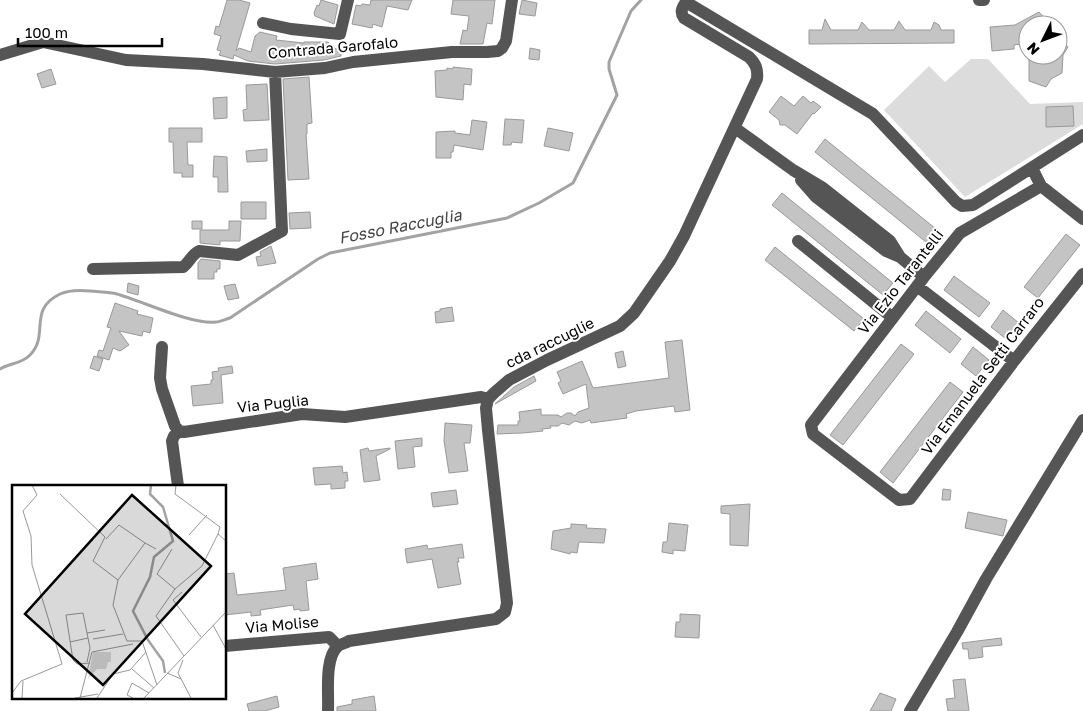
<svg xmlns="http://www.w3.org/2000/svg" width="1083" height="711" font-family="'Golos Text',sans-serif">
  <rect width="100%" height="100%" fill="#fff"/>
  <path fill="#dcdcdc" d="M971 59H988L1030 104 1083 102V124L965 197 884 110 929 66 945 82Z"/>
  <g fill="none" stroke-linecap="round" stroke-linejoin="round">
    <path stroke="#a3a3a3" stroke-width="3" d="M0 369C11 362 20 365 30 355 50 335 27 310 60 294 69 290 81 290 90 291 99 292 109 292 117 294 142 301 192 325 216 322 220 322 226 319 230 318L318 259 330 253 507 218 539 203 573 183 617 95 609 69V62L631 11 641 0"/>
  </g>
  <path fill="#c4c4c4" stroke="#999" d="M227 0H239L250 3 236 51 239 48 251 52 255 36 260 32 277 36 276 40 304 43V42H328L336 49H341V56L324 60 275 64 248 61 234 55 233 59 219 55 221 51 217 50 221 36 214 34 216 26 219 27Z
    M321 0 338 5 334 24 315 16 314 13 317 5 319 6Z
    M371 0H412L408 10 387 6 382 27 373 24 372 28 352 24 356 5 361 6 362 4 370 5Z
    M453 0H495L492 24 487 23 483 44H460L463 30 467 31 469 16 451 14Z
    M522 0 537 3 535 16 519 14Z
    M1039 12 1051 25H1028V43L1014 45V49L992 51 990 27 1015 25Z
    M825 19 831 30H858L862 22 869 30H894L899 21 905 30H931L934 22 939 25 941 30H954V43L809 44V30H822Z
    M1058 36 1068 47 1063 55 1062 73 1051 79 1046 87 1029 81V58L1031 55H1058Z
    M530 48 540 50 539 60 529 59Z
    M453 67 472 69 471 85 464 84 463 100 436 97 435 71 447 70V68L453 69Z
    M51 69 56 84 42 88 37 74Z
    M309 77 312 123 307 124V134H306L309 179 288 180 283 79Z
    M267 84 269 120 244 121 243 110 247 109 246 85Z
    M781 96 794 106 803 96 811 103 813 101 821 107 814 114 813 113 797 134 785 125H780L779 120 769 112Z
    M227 97V118L214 119 213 98Z
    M1073 106 1074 126 1046 127V107Z
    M505 119 524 120 522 143 512 142 511 145H503Z
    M472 120 487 122 483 150 454 145 453 152H451V158H436V132L455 131V133L470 135Z
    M169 128H202V142H187L188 165H193V177H182V173H174L173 142H169Z
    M548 128 573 133 569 151 544 146Z
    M825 139 936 229 926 242 815 152Z
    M267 149V161L247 162 246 151Z
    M214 156 227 157 228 192H218V177H213Z
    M782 193 893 283 883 295 772 205Z
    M241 202H266V219H241Z
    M310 212 311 228 290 229 289 213Z
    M192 221H202V229H192Z
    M229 221H241L240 241H220V245L200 243V230H229Z
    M1066 234 1080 245 1038 298 1024 287Z
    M271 246 276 263 258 266 256 257 261 256 260 252Z
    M775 247 864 319 854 331 765 260Z
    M201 259 220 261V269H217V272H214V279H198V263Z
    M954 276 990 303 979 317 944 290Z
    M128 283 139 286 138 295 127 292Z
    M235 284 239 298 228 300 224 286Z
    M115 303 138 311 137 314 153 318 150 333 143 331 142 336 119 331 129 345 120 351 113 348 109 360 97 356 99 350 103 351 111 328 107 327Z
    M452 307 454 321 436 323 435 312 440 311V309Z
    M1003 310 1019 323 1006 339 991 327Z
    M926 311 961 339 950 353 915 325Z
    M682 340 690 410 675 412 674 406 636 411 626 414 627 418 591 423 590 420 582 423 575 421 569 425 562 423 558 426H550L551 428 542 429 543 431 523 433 497 434 498 425H518V421H520L519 412 541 409V415H558L561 417 567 413H571L575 416 578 412 589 408 586 384 563 394 558 383 561 381 557 372 582 361 593 388 669 378 665 342Z
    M901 344 914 354 843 445 830 435Z
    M973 347 989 360 976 376 961 364Z
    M623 351 626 366 618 368 615 353Z
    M94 356 103 359 99 371 90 368Z
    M232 366 233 373 221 375 223 403 193 406 191 386 211 384V380H213L212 372 219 371 218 368Z
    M534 376 536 381 495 404 514 387Z
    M950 382 963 392 893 483 880 472Z
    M445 423 472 425 470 443H464L468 471 449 473 444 441Z
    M422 438V446L413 447 415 467 398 469 395 441Z
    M368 448 369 451 390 448V449L376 456 380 480 364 482 360 450Z
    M342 466 343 473 347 472 348 481H345V488L331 489V484L315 485 313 468Z
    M943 489 951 490 950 500H942Z
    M456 490 458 504 433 507 431 493Z
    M750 504 748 546 730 545V514L721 513V506Z
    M968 512 1007 520 1003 536 965 528Z
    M669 523 688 525 685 551 673 550V554L662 552 663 542H667Z
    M571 524 587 525 586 528 606 529 604 543 579 542 577 553 571 552 570 554 551 549 553 531 571 528Z
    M462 544 464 558H458L459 562H457L461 584 438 588 432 559 407 563 405 549 427 545 428 549Z
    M316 563 318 579 306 581 309 610 300 611V609L294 610 293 605 260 610 261 615 251 616V612L225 615V574L234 573 237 595 277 591 286 590 283 568Z
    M680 614 700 615 699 638 675 637 676 622H680Z
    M1001 638 1002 645 982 647 983 657 969 659 968 649H963L962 643Z
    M965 679 969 711H948L946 699 955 698 953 680Z
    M880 693 896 699 891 711H870Z
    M277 696 279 707 265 711H249L247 704Z
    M374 696 376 711H337V707L352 704V700Z"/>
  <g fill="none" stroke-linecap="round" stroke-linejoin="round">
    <path stroke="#555" stroke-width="12" d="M979 0H984
      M686 2 873 114 956 202 962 206 973 205 1083 135
      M263 23 291 29 340 34 348 0
      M0 55 43 42 126 60 203 64 275 72 325 68 353 62 452 52H487L498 51 502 48 506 41 512 0
      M735 128 793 170 823 188 890 241 900 257
      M1032 168 1041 186 1083 219
      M801 180 816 197 886 251 900 257 924 277
      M1041 186 960 233 924 277 811 425 813 434 899 500 910 499 1014 361 1083 274
      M798 241 893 318
      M93 269 183 267C190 262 191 255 199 251L238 255 282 231 275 72
      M917 286 1014 361
      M162 347 160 378 162 389 175 426 179 431 184 432 302 414 345 417 481 397 488 399
      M178 486 172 441 174 436 179 431
      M225 646 329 637 338 646
      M328 711C329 694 324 658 338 646 341 644 346 643 349 641L496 619 505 612 507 603 488 430 486 408 488 399 494 393 509 380 547 360 620 326 634 313 670 261 684 236 757 79C758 69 756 64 749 57L684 18C679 11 683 7 687 0
      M910 711 957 632 986 579 1083 420"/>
  </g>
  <g text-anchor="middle" stroke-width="4" stroke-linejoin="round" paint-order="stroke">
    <g font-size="15" fill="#000" stroke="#fff">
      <text transform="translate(333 48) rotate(-5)" y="5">Contrada Garofalo</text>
      <text transform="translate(901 282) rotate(-52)" y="5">Via Ezio Tarantelli</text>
      <text transform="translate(550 343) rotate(-26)" y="5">cda raccuglie</text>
      <text transform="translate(983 376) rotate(-53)" y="5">Via Emanuela Setti Carraro</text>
      <text transform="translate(273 404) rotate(-6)" y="5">Via Puglia</text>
      <text transform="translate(282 625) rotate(-5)" y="5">Via Molise</text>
    </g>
    <g font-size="16" font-style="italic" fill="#444" stroke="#fff">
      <text transform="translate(400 226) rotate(-11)" y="6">Fosso Raccuglia</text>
    </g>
  </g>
  <g transform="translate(12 485)">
    <rect width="214" height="214" fill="#fff"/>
    <path d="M81 167H99V177H96L94 184H85L76 194Z" fill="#dcdcdc"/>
    <path fill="none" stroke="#a3a3a3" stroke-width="2.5" d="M139 0 138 9 151 22 161 56 142 72 138 92 121 126 136 155 151 176 153 188"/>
    <path fill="none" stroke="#999" stroke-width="1" d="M164 0 163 9 208 42 206 49 214 56M48 9 93 52 81 76 106 95 101 120 115 156H130M177 50 195 30M94 54 107 40 133 58M160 64 145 89 163 104M106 95 133 58 144 64M170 107 161 115 189 152M201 140 214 164M75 148 93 145M81 154 111 149M130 156 145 200M58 157 76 153M172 171 144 131 163 104 190 81 206 49M171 175 166 188 179 213M75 177 78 163 71 128 54 130 61 175 65 179 78 178M120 184 142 203M155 188 169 194M0 208 9 196 50 179 20 80 19 51 11 26 25 10 20 0M10 213 11 196M63 213 86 209M68 213 80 167 121 159M85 213 101 189 118 185 134 167M121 213 115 210 120 198 137 208M132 213 214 127"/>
    <path fill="#000" fill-opacity="0.15" stroke="#000" stroke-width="2.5" d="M120 10 199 81 91 200 13 129Z"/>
    <rect width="214" height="214" fill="none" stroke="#000" stroke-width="2.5"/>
  </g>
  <g transform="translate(1043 40) rotate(228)"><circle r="24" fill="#ffffff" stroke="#999999"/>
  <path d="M0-4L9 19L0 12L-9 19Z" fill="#000000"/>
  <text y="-8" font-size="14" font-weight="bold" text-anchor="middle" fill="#000000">N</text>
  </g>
  <path d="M18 38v8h144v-8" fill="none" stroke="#000000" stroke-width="2.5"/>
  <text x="25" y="38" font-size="15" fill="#000000" stroke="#ffffff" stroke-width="4" paint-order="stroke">100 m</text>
</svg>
